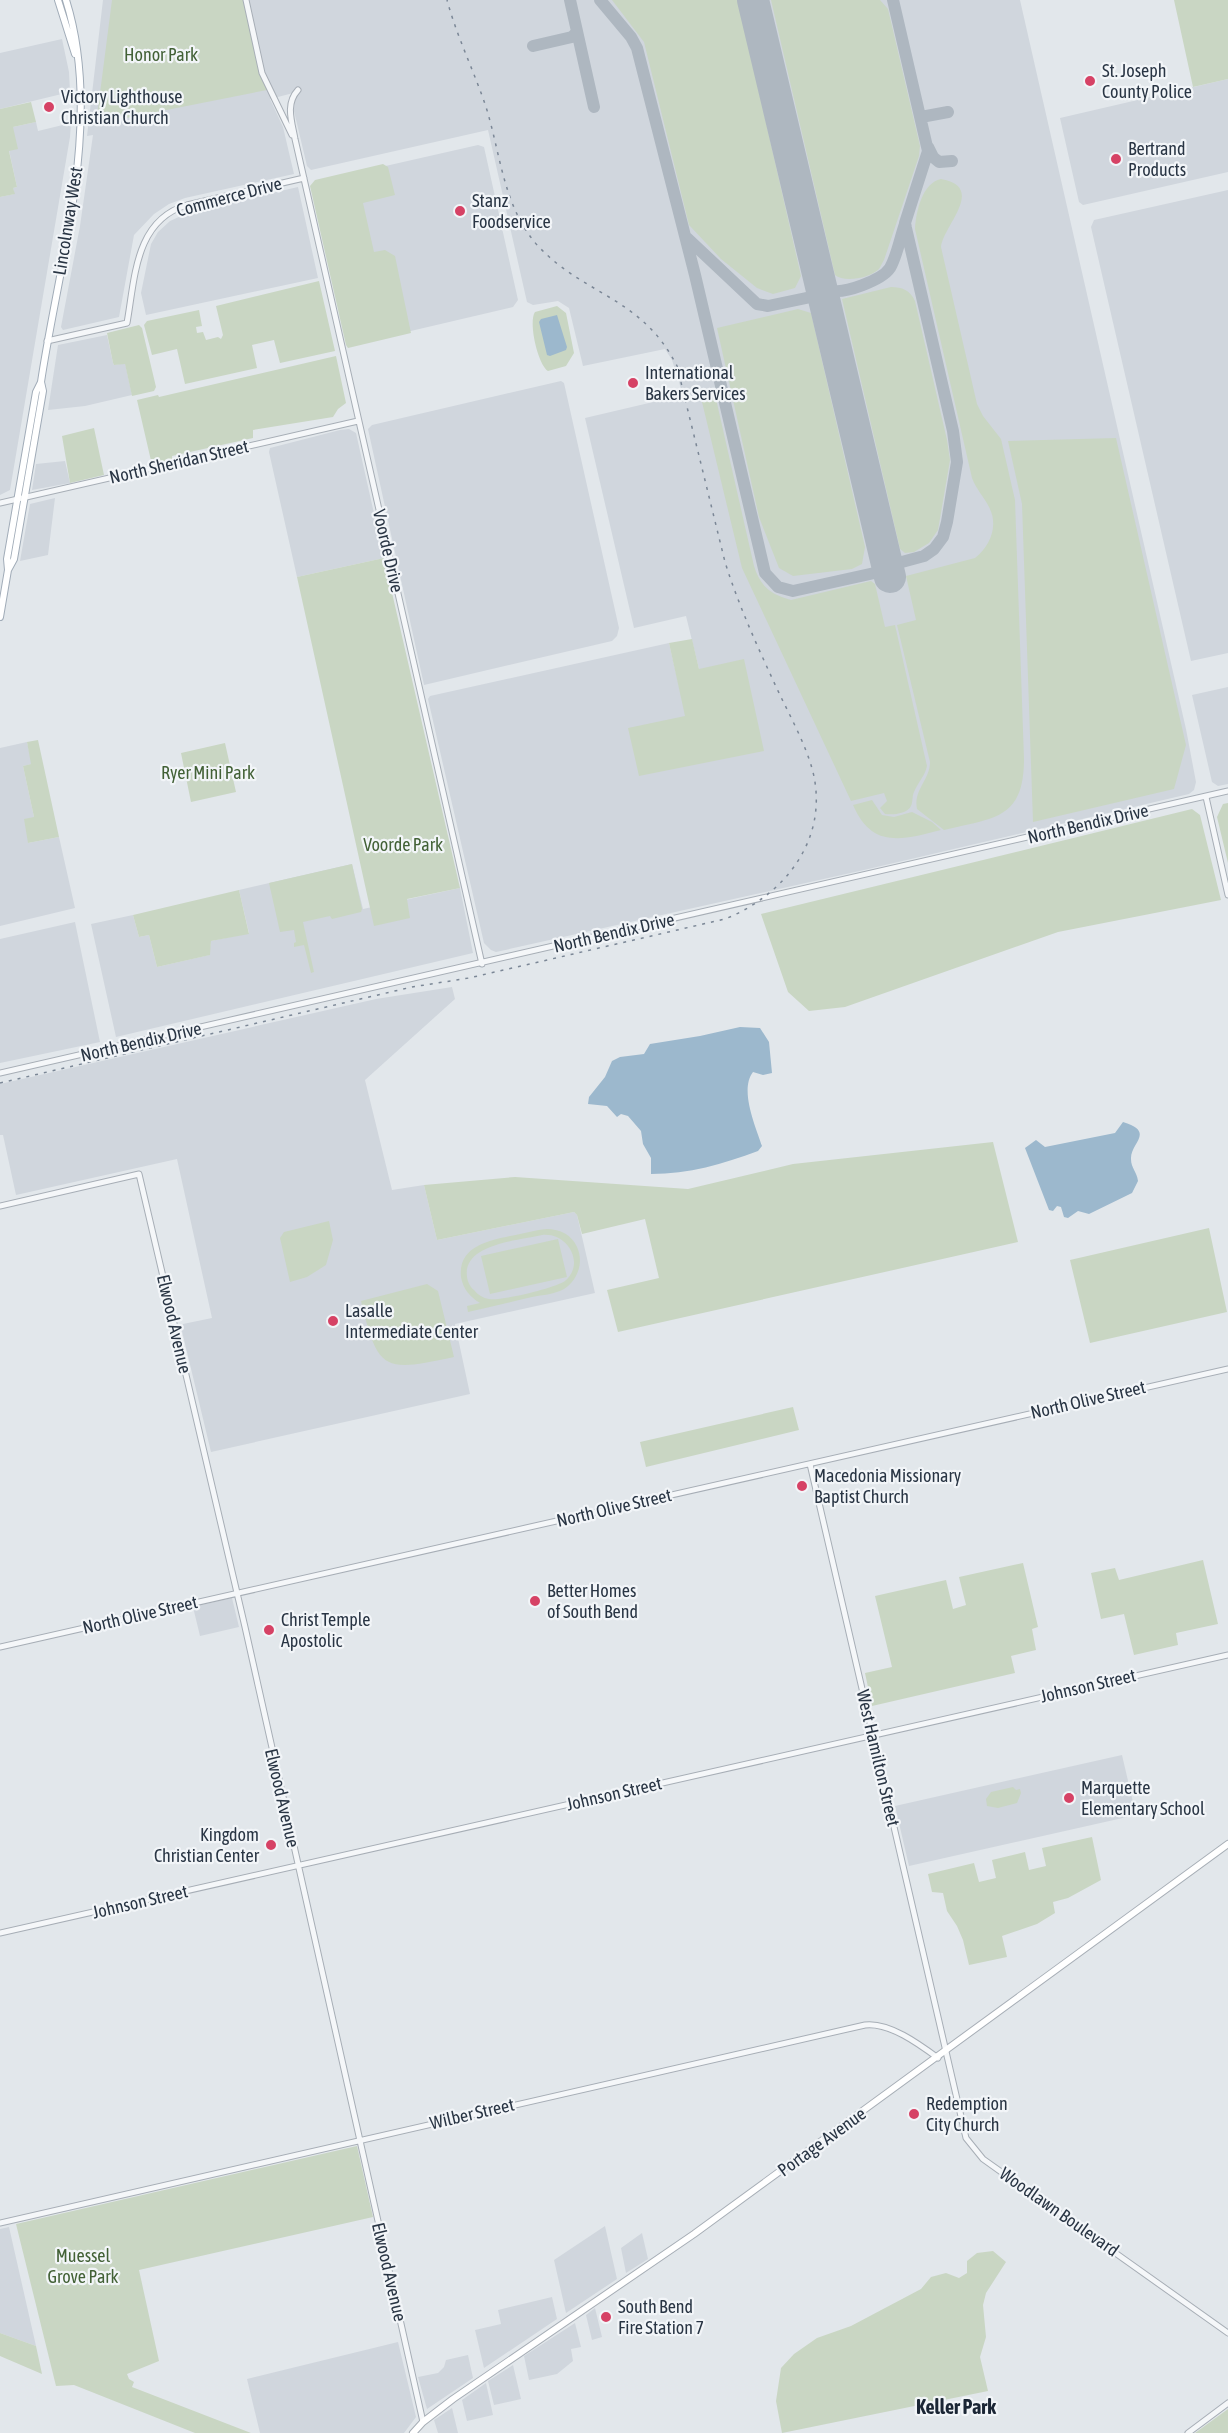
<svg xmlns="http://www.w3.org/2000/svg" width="1228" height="2433" font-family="'Asap Condensed',sans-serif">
  <rect width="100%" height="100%" fill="#e2e7eb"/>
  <path fill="#d0d6dd" d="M103 0H1020L1186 729 1196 782 1194 790 1189 794 864 870 496 952 491 950 484 943 428 699 430 696 669 643 686 716 764 751 699 669 686 616 634 628 585 418 683 395 672 360 665 349 583 366 569 308 558 301 533 305 527 302 488 130 311 170 307 166 293 107 294 100 301 91 270 99 283 127 294 174 185 198 169 204 154 214 134 235 119 317 63 330 61 327 80 226 93 135 87 136Z
    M62 39 69 72 70 92 0 109V53Z
    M1228 79V172L1083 205 1079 202 1060 118Z
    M36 122 38 131 71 123 70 137 10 490 0 495V197L14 194 13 188 17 187 9 150 13 127Z
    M478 145 484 147 518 300 513 307 351 345 315 182Z
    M298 187 318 278 146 315 141 293 151 244 158 232 170 221 192 211Z
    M1228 190V653L1191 661 1091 227 1094 220Z
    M107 335 113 363 114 365 125 363 132 395 85 406 48 410 58 345Z
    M561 381 564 383 619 628 617 636 612 641 424 685 368 429 372 425Z
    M340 430 349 429 356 433 384 558 297 577 269 452 270 448Z
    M65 461 70 483 32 490 36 464Z
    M55 498 48 555 20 561 30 504Z
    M1228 687V784L1218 786 1212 782 1192 695Z
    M27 742 32 764 23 766 34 817 28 843 59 837 75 908 0 926V748Z
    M352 864 363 909 460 888 473 953 116 1037 91 924 133 915 139 937 149 935 157 967 209 955 211 941 249 933 239 890Z
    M75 922 100 1042 0 1063V939Z
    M452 987 455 999 365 1080 392 1190 424 1185 437 1240 574 1212 577 1215 595 1293 455 1324 470 1394 211 1452 181 1327 183 1324 212 1318 177 1159 16 1195 3 1135H0V1084L376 999Z
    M232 1598 239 1627 200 1636 193 1607Z
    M1122 1755 1136 1815 909 1866 895 1806Z
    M605 2226 617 2279 566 2313 554 2260Z
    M9 2227 36 2346 0 2333V2229Z
    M642 2233 648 2259 626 2273 621 2248Z
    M552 2297 557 2319 484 2368 475 2330 501 2324 498 2310Z
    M595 2308 602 2337 592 2340 586 2315Z
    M575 2323 581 2347 571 2349 573 2361 557 2374 529 2380 524 2356Z
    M398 2342 416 2417 404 2433H260L247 2379Z
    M468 2355 473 2378 427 2409 418 2377 438 2373 444 2367 446 2360Z
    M513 2365 521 2399 494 2405 488 2381Z
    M486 2383 493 2415 467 2421 462 2400Z
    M452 2408 458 2433H438L434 2420Z"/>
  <path fill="#c9d6c3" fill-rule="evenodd" d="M112 0H247L267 90 96 124Z
    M612 0H738L801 276 795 288 773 294 757 288 721 259 689 225 644 42Z
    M771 0H880L888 9 920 146 919 156 884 260C882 263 881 266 879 269 870 278 844 283 835 275Z
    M1174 0H1228V79L1193 87Z
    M31 102 36 122 13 127 18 149 9 151 17 187 13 188 15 194 0 197V109Z
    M383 164 388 167 395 195 363 203 374 252 385 250 395 256 411 333 348 348 346 345 310 186 315 180Z
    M941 179C987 187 943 226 941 247L977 404 983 416 1001 439 1015 500 1024 759C1024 820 993 818 944 830L917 809C913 790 930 780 930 762L897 625 916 620 906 576 975 558C990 546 999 526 989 507 984 497 976 489 972 478L915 229C916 212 922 183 941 179Z
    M319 281 335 351 280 363 274 340 252 345 257 368 185 384 177 349 152 355 144 325 147 321 199 310 202 326 196 327 197 333 203 332 206 340 218 337 221 339 223 335 216 306Z
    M891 287C902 287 910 290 915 301L947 440 950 460 938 530 929 543 914 552 905 553 900 549 842 299Z
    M557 306 566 313 574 353 566 366 548 371C538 365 528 322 535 312Z
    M798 309 811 313 865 547 862 564 852 569 793 576 779 568 759 517 717 328Z
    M139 325 142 328 156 387 154 391 132 396 125 364 114 365 113 363 107 333Z
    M336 356 346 403 338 409 333 417 253 430V438L172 456V460L152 465 137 400 158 395 159 397Z
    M714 399H716L754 566C760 586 771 595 791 600L871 581 875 584 885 627 895 625 927 766C925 776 918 782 914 792 912 796 913 802 911 806 907 814 893 815 885 814L880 808 887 801 884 793 851 801 742 568 702 402Z
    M94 428 104 475 70 483 62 436Z
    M1116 438 1186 745 1174 789 1033 822 1022 504 1008 441Z
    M384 558 460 888 407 899 410 918 374 926 297 577Z
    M692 639 699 669 744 659 764 751 639 776 628 728 685 716 669 643Z
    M38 740 59 837 28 843 24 819 34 817 23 766 31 764 27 742Z
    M225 743 236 792 191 802 181 753Z
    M872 800 882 815 894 817 912 812 932 822 941 830C902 840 872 849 853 805Z
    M1228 803V863L1217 817 1223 804Z
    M1192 809 1200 815 1221 900 1058 932 845 1007 809 1011 788 992 761 914Z
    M352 864 362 909 361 912 332 919 330 916 303 922 314 972 311 973 304 945 294 947V943L296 942 294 930 280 932 269 883Z
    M239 890 249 934 211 941 210 955 157 967 149 935 139 937 133 915Z
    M993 1142 1018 1242 618 1332 607 1290 659 1278 645 1219 582 1234 577 1215 574 1212 437 1240 424 1185 515 1177 688 1189 793 1164Z
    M329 1221 333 1240 326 1265 307 1277 290 1282 280 1238 284 1232Z
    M1209 1228 1227 1312 1090 1343 1070 1260Z
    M547 1229C560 1229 572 1235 577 1247 584 1262 578 1280 564 1289 555 1294 543 1295 532 1297 511 1302 489 1307 468 1312L467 1306 480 1303C470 1297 463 1289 461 1277 458 1247 487 1241 510 1236 522 1234 534 1230 547 1229ZM542 1235C567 1232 586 1263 565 1281 555 1288 502 1301 489 1299 483 1298 478 1295 474 1290 468 1285 466 1277 467 1269 472 1243 521 1240 542 1235Z
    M558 1239 567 1277 490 1294 481 1256Z
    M427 1284 438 1291 454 1357C384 1372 378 1372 361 1301Z
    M793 1407 799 1430 646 1467 640 1442Z
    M1203 1560 1218 1624 1176 1633 1178 1645 1134 1655 1124 1614 1101 1619 1091 1573 1115 1568 1119 1580Z
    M1023 1563 1038 1627 1032 1629 1036 1650 1011 1656 1015 1673 872 1706 865 1673 892 1667 875 1596 946 1580 953 1609 966 1605 959 1577Z
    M1013 1787 1016 1790 1020 1789 1021 1793 1017 1803 998 1808 987 1806 986 1799 991 1792Z
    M1092 1837 1101 1880 1068 1898 1053 1902 1055 1913 1037 1924 1002 1936 1007 1957 969 1965 963 1940 957 1926 947 1911 943 1893 932 1892 928 1874 974 1863 979 1882 996 1878 992 1860 1025 1852 1029 1870 1046 1866 1042 1848Z
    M357 2146 373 2217 139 2270 159 2361 127 2374 129 2379 134 2382 132 2387 251 2433H195L74 2385 56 2386 16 2224Z
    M993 2251 1006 2262 986 2293 983 2305 986 2337 980 2357 988 2391 782 2433 776 2401 781 2368 794 2354 817 2338 851 2326 921 2289 931 2277 946 2273 959 2278 967 2273V2261L977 2253Z
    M0 2333 36 2346 42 2374 0 2356Z
    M1228 2409V2433H1195Z"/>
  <path fill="#9cb8cd" d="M557 315 567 347 566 350 550 356 547 355 539 322 541 319Z
    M740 1027 760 1028 769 1042 772 1073 763 1075 753 1072C739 1090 756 1127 762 1146L758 1151C723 1164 689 1174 651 1174V1158L643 1144 641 1131 628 1116 621 1114 617 1117 607 1106 588 1104 589 1097 605 1077 612 1061 620 1057 644 1054 650 1044 700 1036Z
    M1123 1122C1156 1132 1130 1143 1131 1159 1131 1168 1137 1172 1138 1181L1132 1193 1089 1214 1078 1211 1068 1218 1064 1217 1061 1207 1057 1206 1053 1211 1049 1210 1025 1148 1036 1140 1045 1147 1115 1133Z"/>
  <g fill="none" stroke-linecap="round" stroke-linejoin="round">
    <path stroke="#aeb7c0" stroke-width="12" d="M570 0 594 107
      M600 0 631 37 637 48 695 275 765 573 778 587 793 591 888 570
      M533 46 572 37 577 32
      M921 117 948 112
      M928 147 933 157 939 162 952 161
      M686 237 757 304 768 306 811 297 816 290 818 276
      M818 276C821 280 825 288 830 290 843 295 882 280 890 268 897 256 900 238 905 224
      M887 566 924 556 934 549 943 537 947 522 957 462 953 431 906 228 905 223 928 151 893 0"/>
    <path stroke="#aeb7c0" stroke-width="32" d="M753 0 890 577"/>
    <defs>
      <path id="tertiary" d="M246 0 262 73 292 135
        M298 90C285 104 292 122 295 139L482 964
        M47 341 127 323C135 278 135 220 187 205L304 178
        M0 503 358 421
        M1206 797 1228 895
        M0 1073 1228 791
        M0 1206 139 1174 245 1627 423 2422
        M810 1464 966 2138 983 2159 1228 2333
        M0 1647 1228 1369
        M0 1933 1228 1655
        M0 2223 865 2025C889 2022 919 2044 938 2058
        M1188 2433 1228 2403"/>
      <path id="secondary" d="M413 2433 423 2422 453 2399 694 2234 1228 1844"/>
      <path id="primary" d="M58 0 75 54
        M8 570 7 559 36 392 41 382C59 261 104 120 66 0
        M0 617 8 570 14 559 43 391 41 382"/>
    </defs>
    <use href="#tertiary" stroke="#a7aeb6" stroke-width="7"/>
    <use href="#secondary" stroke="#a7aeb6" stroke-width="8"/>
    <use href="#primary" stroke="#a1acb8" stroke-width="8"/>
    <use href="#tertiary" stroke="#f5f7f9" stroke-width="5"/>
    <use href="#secondary" stroke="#fff" stroke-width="6"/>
    <use href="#primary" stroke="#fff" stroke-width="6"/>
    <path stroke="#7b8796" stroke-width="1.5" stroke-dasharray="3 6" stroke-linecap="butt" d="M0 1083 412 987 469 978 725 919C785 895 829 839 813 772 806 745 791 718 779 693 759 650 739 607 725 562L677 366C642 297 585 296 538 246 503 207 501 155 486 107 474 71 457 37 447 0"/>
  </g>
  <g fill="#d64265" stroke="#f2f5f8" stroke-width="2">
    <circle cx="1090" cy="81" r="6"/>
    <circle cx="49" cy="107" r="6"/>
    <circle cx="1116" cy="159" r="6"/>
    <circle cx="460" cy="211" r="6"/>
    <circle cx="633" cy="383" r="6"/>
    <circle cx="333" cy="1321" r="6"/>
    <circle cx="802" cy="1486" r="6"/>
    <circle cx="535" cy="1601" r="6"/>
    <circle cx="269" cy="1630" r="6"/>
    <circle cx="1069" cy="1798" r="6"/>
    <circle cx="271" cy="1845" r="6"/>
    <circle cx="914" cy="2114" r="6"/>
    <circle cx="606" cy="2317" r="6"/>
  </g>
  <g text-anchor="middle" stroke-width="4.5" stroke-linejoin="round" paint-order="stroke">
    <g font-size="18" fill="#426136" stroke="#f2f5f8">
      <text x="161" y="61">Honor Park</text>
      <text x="208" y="779">Ryer Mini Park</text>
      <text x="403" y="851">Voorde Park</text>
      <text x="83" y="2262">Muessel<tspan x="83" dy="21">Grove Park</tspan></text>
    </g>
    <g font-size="18" fill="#293544" stroke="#f2f5f8" text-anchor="start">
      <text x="1102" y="77">St. Joseph<tspan x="1102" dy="21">County Police</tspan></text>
      <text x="61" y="103">Victory Lighthouse<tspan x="61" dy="21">Christian Church</tspan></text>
      <text x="1128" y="155">Bertrand<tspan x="1128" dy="21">Products</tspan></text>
      <text x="472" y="207">Stanz<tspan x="472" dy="21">Foodservice</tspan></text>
      <text x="645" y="379">International<tspan x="645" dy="21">Bakers Services</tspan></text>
      <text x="345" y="1317">Lasalle<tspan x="345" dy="21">Intermediate Center</tspan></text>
      <text x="814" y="1482">Macedonia Missionary<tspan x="814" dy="21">Baptist Church</tspan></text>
      <text x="547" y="1597">Better Homes<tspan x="547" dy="21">of South Bend</tspan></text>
      <text x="281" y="1626">Christ Temple<tspan x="281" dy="21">Apostolic</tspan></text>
      <text x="1081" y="1794">Marquette<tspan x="1081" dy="21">Elementary School</tspan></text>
      <text x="259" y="1841" text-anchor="end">Kingdom<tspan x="259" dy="21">Christian Center</tspan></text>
      <text x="926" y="2110">Redemption<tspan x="926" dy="21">City Church</tspan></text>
      <text x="618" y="2313">South Bend<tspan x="618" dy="21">Fire Station 7</tspan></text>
    </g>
    <g font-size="18" fill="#293544" stroke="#f2f5f8">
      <text transform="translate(229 197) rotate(-15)" y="6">Commerce Drive</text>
      <text transform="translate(68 221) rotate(-81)" y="6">Lincolnway West</text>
      <text transform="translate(179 462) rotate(-13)" y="6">North Sheridan Street</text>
      <text transform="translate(388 551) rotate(77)" y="6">Voorde Drive</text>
      <text transform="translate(1088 824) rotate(-13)" y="6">North Bendix Drive</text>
      <text transform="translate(614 933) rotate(-13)" y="6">North Bendix Drive</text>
      <text transform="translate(141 1042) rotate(-13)" y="6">North Bendix Drive</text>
      <text transform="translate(174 1324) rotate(77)" y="6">Elwood Avenue</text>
      <text transform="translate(1088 1400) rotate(-13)" y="6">North Olive Street</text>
      <text transform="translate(614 1508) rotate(-13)" y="6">North Olive Street</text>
      <text transform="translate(140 1615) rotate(-13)" y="6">North Olive Street</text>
      <text transform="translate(1088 1686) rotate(-13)" y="6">Johnson Street</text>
      <text transform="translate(878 1758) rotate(77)" y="6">West Hamilton Street</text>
      <text transform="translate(614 1794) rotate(-13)" y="6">Johnson Street</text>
      <text transform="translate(282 1798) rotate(77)" y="6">Elwood Avenue</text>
      <text transform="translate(140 1902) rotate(-13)" y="6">Johnson Street</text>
      <text transform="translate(472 2114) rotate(-13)" y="6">Wilber Street</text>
      <text transform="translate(822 2142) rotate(-36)" y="6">Portage Avenue</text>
      <text transform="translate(1059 2212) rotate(35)" y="6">Woodlawn Boulevard</text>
      <text transform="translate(389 2272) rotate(77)" y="6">Elwood Avenue</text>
    </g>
    <g font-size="20" font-weight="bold" fill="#1b2635" stroke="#f2f5f8">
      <text x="956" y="2414">Keller Park</text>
    </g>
  </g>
</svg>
